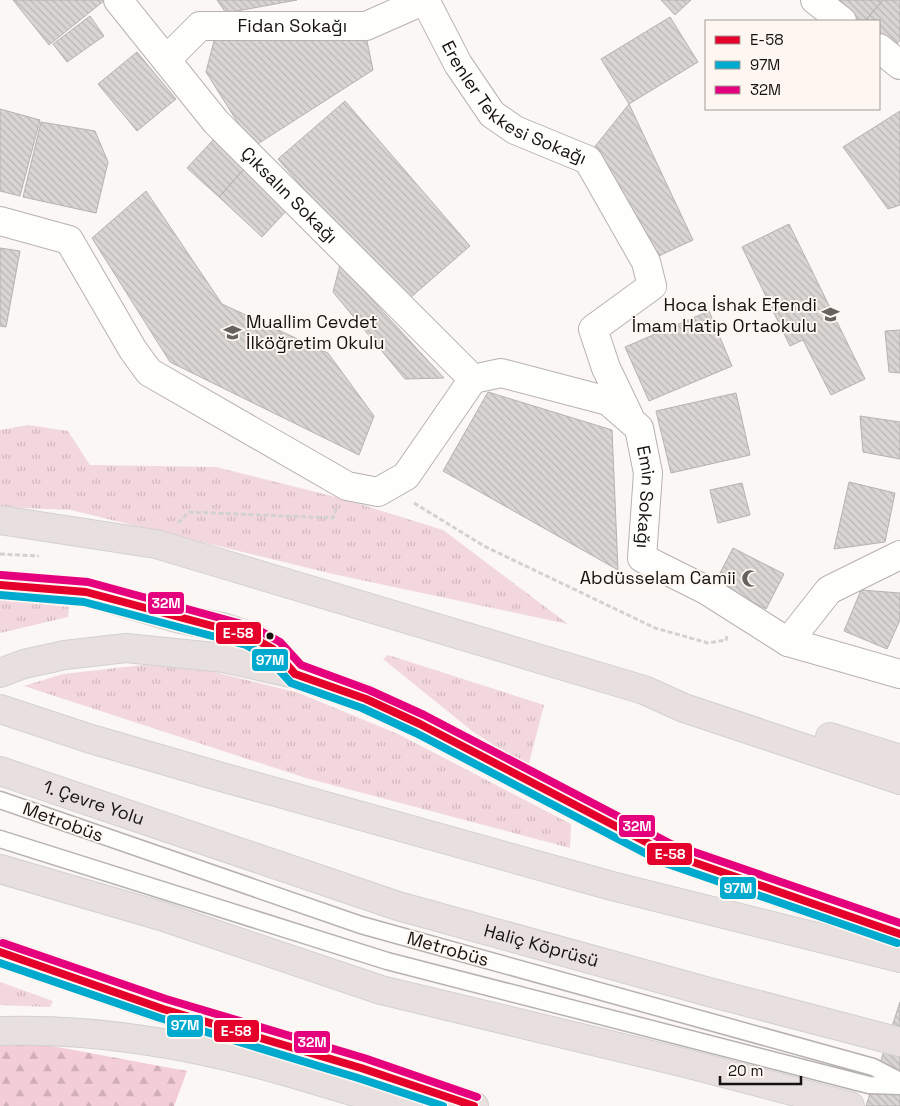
<svg xmlns="http://www.w3.org/2000/svg" width="900" height="1106" font-family="'Space Grotesk',sans-serif">
  <defs>
    <pattern id="grass-tufts" width="24" height="20" patternUnits="userSpaceOnUse" patternTransform="scale(1.25)"><rect width="24" height="20" fill="#f3d7de"/><path d="M3 7l-1-3M5 7V3M7 7l1-3M15 17l-1-3M17 17v-4M19 17l1-3" fill="none" stroke="#d0b8bd"/></pattern>
    <pattern id="forest-firs" width="22" height="20" patternUnits="userSpaceOnUse" patternTransform="scale(1.25)"><rect width="22" height="20" fill="#f3cdd8"/><path d="M5 1l3.5 6h-7zM16 11l3.5 6h-7z" fill="#d0afb8"/></pattern>
    <pattern id="building-back-hatch" width="6" height="6" patternUnits="userSpaceOnUse" patternTransform="scale(1.25)"><rect width="6" height="6" fill="#d8d5d2"/><path d="M-1 5l2 2M0 0l6 6M5-1l2 2" fill="none" stroke="#b9b6b3"/></pattern>
  </defs>
  <rect width="100%" height="100%" fill="#fbf7f4"/>
  <path fill="url(#grass-tufts)" d="M28 425 68 431 90 465 216 467 340 498 443 530 568 624 333 574 71 510 0 507V430Z
    M0 600 69 607 68 617 0 633Z
    M388 655 544 705 528 767 472 731 383 659Z
    M143 665 198 668 299 693 398 734 571 824 570 848 306 778 24 686 63 674Z
    M0 982 53 1001 50 1007 0 1005Z"/>
  <path fill="url(#forest-firs)" d="M41 1044 187 1071 174 1106H0V1046Z"/>
  <path fill="url(#building-back-hatch)" stroke="#b5b2af" d="M13 0H105L49 45Z
    M217 0H297L226 13Z
    M661 0H691L675 15Z
    M832 0H883L865 21H858Z
    M883 0H900V40L894 48 879 37V21H865Z
    M90 16 104 36 67 62 53 44Z
    M670 17 698 62 629 104 601 59Z
    M216 33 366 36 373 70 253 147 206 72Z
    M137 52 176 99 137 131 98 84Z
    M345 101 470 246 403 304 278 159Z
    M629 104 693 240 646 262 593 149Z
    M0 109 40 120 20 196 0 191Z
    M900 111V205L888 209 843 147Z
    M41 122 95 131 108 162 96 213 23 197Z
    M213 140 244 169 219 197 187 168Z
    M244 169 288 209 262 237 219 197Z
    M146 191 222 304 328 353 374 416 359 455 170 362 92 238Z
    M789 224 865 379 831 395 803 340 790 346 742 247Z
    M0 248 20 251 6 327 0 326Z
    M340 265 444 378 405 379 333 292Z
    M709 311 732 366 649 401 625 347Z
    M900 330V373L889 372 885 331Z
    M488 392 612 430 618 570 443 471Z
    M736 393 750 455 671 473 656 411Z
    M860 416 900 422V459L863 452Z
    M849 482 895 493 885 542 834 549Z
    M742 483 750 515 718 523 710 490Z
    M733 548 784 574 766 609 715 583Z
    M861 590 900 593V620L887 649 844 631Z
    M900 1002V1106H866Z"/>
  <g fill="none" stroke-linecap="round" stroke-linejoin="round">
    <defs>
      <path id="service" d="M0 800 361 925 873 1067 900 1081
        M0 839 387 961 869 1085 900 1086"/>
      <g id="minor">
        <path id="s1" d="M118 0 216 122 473 379"/>
        <path id="s2" d="M425 0 458 64 492 114 515 130 588 160 646 262 652 286 593 329 606 368 629 416"/>
        <path d="M815 0 842 21"/>
        <path d="M879 48 900 65"/>
        <path id="s3" d="M167 59 200 26H366L425 0"/>
        <path d="M0 221 69 240 133 350 149 372 347 486 378 492 406 476 473 379"/>
        <path id="s4" d="M473 379 501 373 608 401 639 428 648 473 642 558 706 590 788 642 829 590 900 555"/>
        <path d="M788 642 900 674"/>
      </g>
      <g id="trunk">
        <path d="M0 520 156 544 644 690 684 708 900 780"/>
        <path d="M0 585 86 592 180 619 223 627 250 636 273 649 295 674"/>
        <path d="M0 673 24 664 65 655 126 648 224 658 295 674 366 699 420 724 667 853 900 934"/>
        <path d="M0 709 91 739 211 774 612 886 900 958"/>
        <path d="M830 737 900 759"/>
        <path id="s5" d="M0 771 398 906 709 992 900 1042"/>
        <path d="M0 869 161 916 381 990 685 1063 850 1106"/>
        <path d="M0 952 163 1009 361 1068 474 1106"/>
        <path d="M0 1031C95 1028 189 1044 281 1070 323 1082 365 1096 408 1106"/>
      </g>
    </defs>
    <use href="#service" stroke="#b6b2b0" stroke-width="19"/>
    <use href="#minor" stroke="#b6b2b0" stroke-width="30"/>
    <use href="#trunk" stroke="#d3d1d0" stroke-width="30"/>
    <path stroke="#d3d2d0" stroke-width="3" stroke-dasharray="5 2.5" stroke-linecap="butt" d="M414 503 484 546 655 628 708 643 726 640 727 636
      M178 523 189 512 333 518 336 509
      M0 554 39 556"/>
    <use href="#service" stroke="#fefefd" stroke-width="16"/>
    <use href="#minor" stroke="#fefefd" stroke-width="28"/>
    <use href="#trunk" stroke="#e8e0de" stroke-width="28"/>
    <defs>
      <path id="bus-1" d="M0 585 86 592 250 636 273 649 295 674 366 699 420 724 667 853 900 934
        M0 952 163 1009 361 1068 474 1106"/>
      <path id="bus-2" d="M0 595 84 602 246 645 267 657 291 683 362 708 416 733 662 862 897 943
        M0 963 160 1018 358 1078 443 1106"/>
      <path id="bus-3" d="M1 575 88 582 253 627 280 642 301 665 369 690 424 715 671 844 900 923
        M3 943 166 999 364 1058 477 1097"/>
    </defs>
    <use href="#bus-1" stroke="#fef6f1" stroke-width="11"/>
    <use href="#bus-2" stroke="#fef6f1" stroke-width="11"/>
    <use href="#bus-3" stroke="#fef6f1" stroke-width="11"/>
    <use href="#bus-1" stroke="#e4002b" stroke-width="8"/>
    <use href="#bus-2" stroke="#00a9ce" stroke-width="8"/>
    <use href="#bus-3" stroke="#e5007d" stroke-width="8"/>
  </g>
  <defs>
    <symbol id="school-bare" viewBox="-9 -9 18 18"><path d="M0-5L7-2L0 1L-7-2ZM-4 1L0 2.5L4 1V4Q0 6-4 4Z" fill="#666260" stroke="#fef6f1" stroke-width="2.5" paint-order="stroke"/></symbol>
    <symbol id="mosque-bare" viewBox="-9 -9 18 18"><path d="M3.5-4.9A6 6 0 1 0 3.5 4.9A5 5 0 1 1 3.5-4.9Z" fill="#666260" stroke="#fef6f1" stroke-width="2.5" paint-order="stroke"/></symbol>
  </defs>
  <g fill-rule="evenodd">
    <use href="#school-bare" x="818" y="302" width="25" height="25"/>
    <use href="#school-bare" x="220" y="320" width="25" height="25"/>
    <use href="#mosque-bare" x="738" y="566" width="25" height="25"/>
  </g>
  <circle fill="#161210" stroke="#fef6f1" stroke-width="2" cx="270" cy="636" r="4.5"/>
  <g text-anchor="middle" stroke-width="4" stroke-linejoin="round" paint-order="stroke">
    <g font-size="18" fill="#161210" stroke="#fef6f1">
      <text dy="6" stroke="none"><textPath href="#s3" startOffset="139">Fidan Sokağı</textPath></text>
      <text dy="6" stroke="none"><textPath href="#s2" startOffset="142">Erenler Tekkesi Sokağı</textPath></text>
      <text dy="6" stroke="none"><textPath href="#s1" startOffset="260">Çıksalın Sokağı</textPath></text>
      <text dy="6" stroke="none"><textPath href="#s4" startOffset="250">Emin Sokağı</textPath></text>
      <text dy="6" stroke="none"><textPath href="#s5" startOffset="99">1. Çevre Yolu</textPath></text>
      <text transform="translate(63 822) rotate(20)" y="6">Metrobüs</text>
      <text dy="6" stroke="none"><textPath href="#s5" startOffset="569">Haliç Köprüsü</textPath></text>
      <text transform="translate(448 949) rotate(16)" y="6">Metrobüs</text>
    </g>
    <g font-size="18" fill="#161210" stroke="#fef6f1" text-anchor="end">
      <text x="817" y="311">Hoca İshak Efendi<tspan x="817" dy="21">İmam Hatip Ortaokulu</tspan></text>
      <text x="246" y="328" text-anchor="start">Muallim Cevdet<tspan x="246" dy="21">İlköğretim Okulu</tspan></text>
      <text x="736" y="584">Abdüsselam Camii</text>
    </g>
  </g>
  <g stroke="#fef6f1" stroke-width="2">
    <rect x="147" y="591" width="38" height="24" rx="5" fill="#e5007d"/>
    <rect x="215" y="621" width="47" height="24" rx="5" fill="#e4002b"/>
    <rect x="251" y="648" width="38" height="24" rx="5" fill="#00a9ce"/>
    <rect x="618" y="814" width="38" height="24" rx="5" fill="#e5007d"/>
    <rect x="646" y="842" width="47" height="24" rx="5" fill="#e4002b"/>
    <rect x="719" y="876" width="38" height="24" rx="5" fill="#00a9ce"/>
    <rect x="166" y="1014" width="38" height="24" rx="5" fill="#00a9ce"/>
    <rect x="213" y="1019" width="47" height="24" rx="5" fill="#e4002b"/>
    <rect x="293" y="1030" width="38" height="24" rx="5" fill="#e5007d"/>
  </g>
  <g font-size="14" text-anchor="middle" font-weight="bold" fill="#fff">
    <text x="166" y="608">32M</text>
    <text x="238" y="638">E-58</text>
    <text x="270" y="665">97M</text>
    <text x="637" y="831">32M</text>
    <text x="670" y="859">E-58</text>
    <text x="738" y="893">97M</text>
    <text x="185" y="1030">97M</text>
    <text x="236" y="1036">E-58</text>
    <text x="312" y="1047">32M</text>
  </g>
  <rect x="705" y="20" width="175" height="90" fill="#fef6f1" stroke="#a19b97"/>
  <rect x="715" y="36" width="25" height="8" fill="#e4002b" stroke="#a19b97"/>
  <text x="750" y="45" font-size="15" fill="#161210">E-58</text>
  <rect x="715" y="61" width="25" height="8" fill="#00a9ce" stroke="#a19b97"/>
  <text x="750" y="70" font-size="15" fill="#161210">97M</text>
  <rect x="715" y="86" width="25" height="8" fill="#e5007d" stroke="#a19b97"/>
  <text x="750" y="95" font-size="15" fill="#161210">32M</text>
  <path d="M720 1076v8h81v-8" fill="none" stroke="#161210" stroke-width="2.5"/>
  <text x="728" y="1076" font-size="15" fill="#161210" stroke="#fef6f1" stroke-width="4" paint-order="stroke">20 m</text>
</svg>
